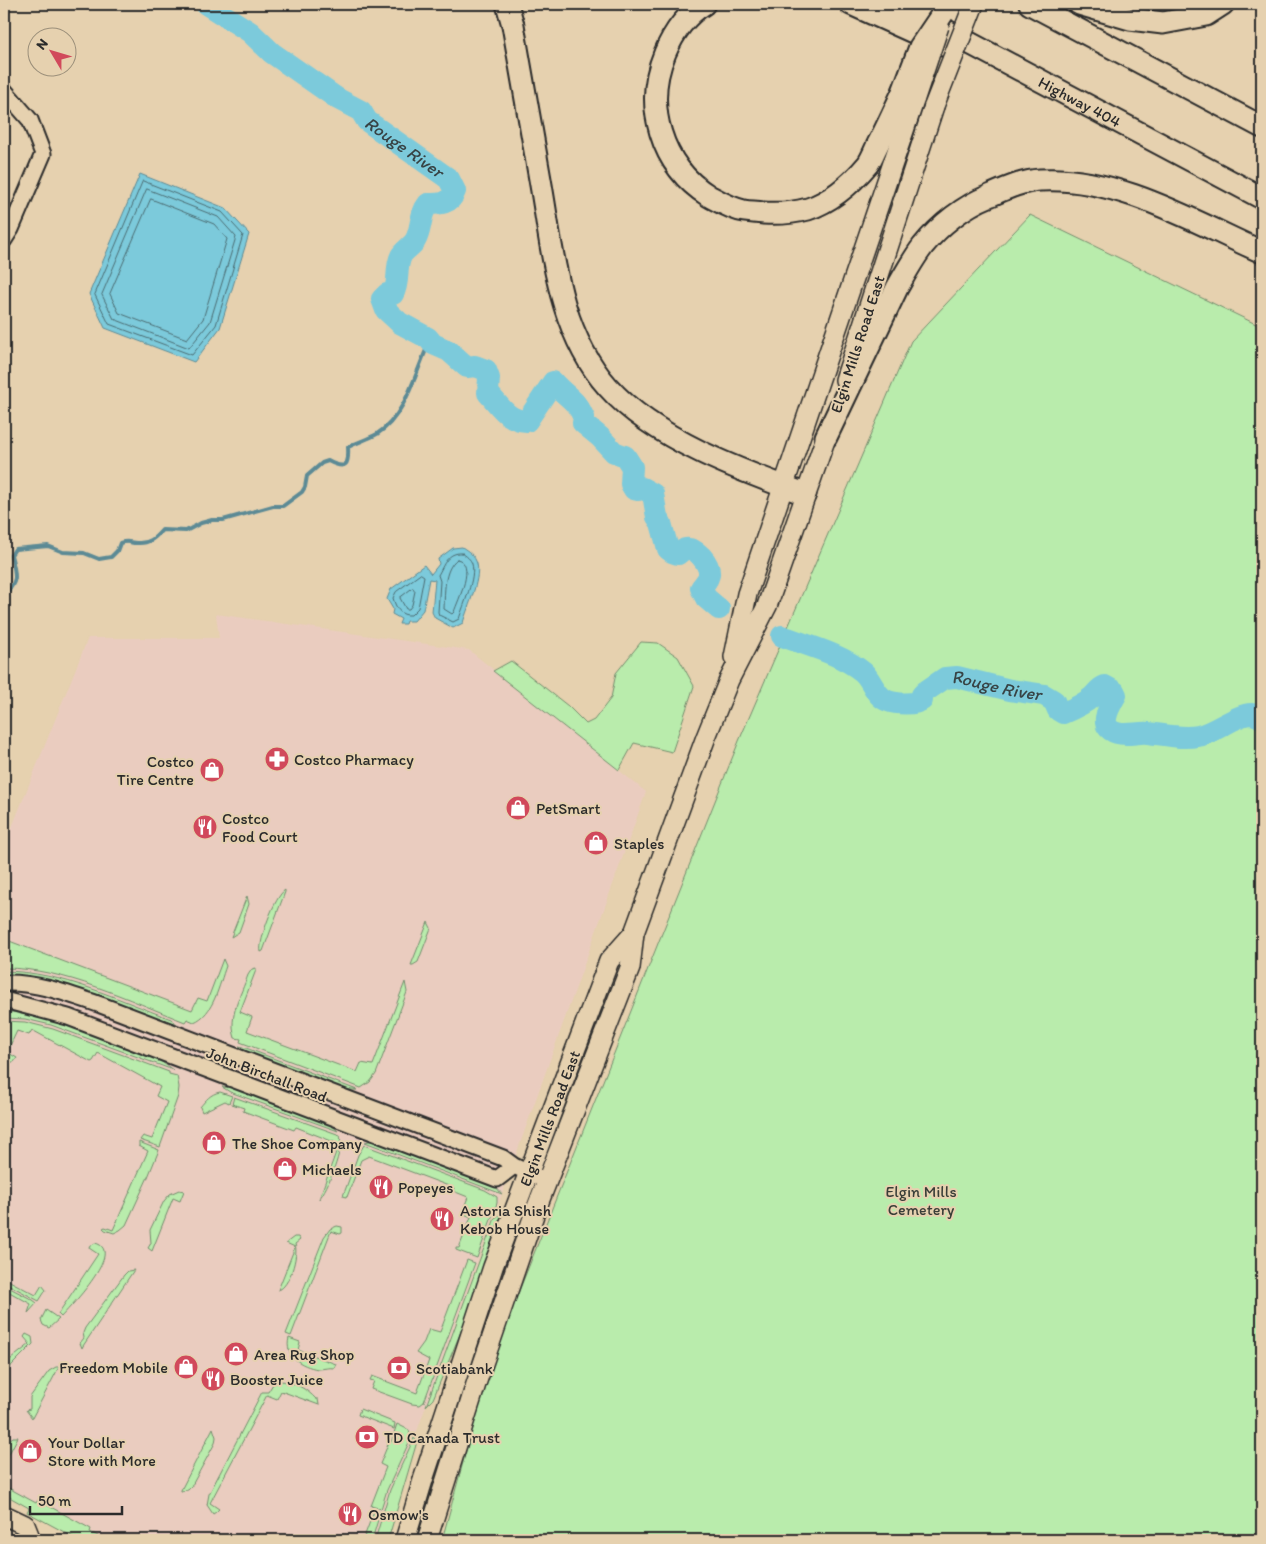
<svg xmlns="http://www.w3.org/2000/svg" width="1266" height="1544" font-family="Itim,sans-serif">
  <rect width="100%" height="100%" fill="#e6d1af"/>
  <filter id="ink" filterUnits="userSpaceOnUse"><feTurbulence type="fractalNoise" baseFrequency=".02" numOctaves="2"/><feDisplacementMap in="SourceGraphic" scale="10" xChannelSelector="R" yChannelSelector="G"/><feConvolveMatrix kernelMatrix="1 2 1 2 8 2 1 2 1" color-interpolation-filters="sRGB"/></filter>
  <g filter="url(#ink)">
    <path fill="#eaccbf" d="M216 614 469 650 646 792 378 1540H92L4 1494V847L88 638H219Z"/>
    <path fill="#b9ecac" stroke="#728c6c" d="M1030 215 1262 327V1540H442L489 1366 739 741 911 341Z
      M641 642 658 643 678 657 694 686 672 752 634 743 619 770 493 671 511 661 568 706 586 724 594 720 611 698 616 673Z
      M285 890V892L263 951 261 952C258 941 275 896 285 890Z
      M247 896 249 904 239 932 231 937Z
      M428 922 431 928 418 962 413 965H411Z
      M4 939 192 1010 198 998 207 1001 223 959 226 966C219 985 214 1014 194 1022L187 1019 185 1022C129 1000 64 968 4 968Z
      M256 968V970L240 1012 252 1017 247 1031 357 1072 361 1063 373 1065 405 982 407 992 376 1074 370 1082 361 1088 240 1042 241 1039 235 1038C228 1016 241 995 248 975L252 969Z
      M4 971C63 972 116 999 171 1019L179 1026 4 976Z
      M12 1012 55 1020 156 1058 173 1070 51 1025 25 1019 4 1018V1014Z
      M4 1021 25 1022 53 1029 169 1072V1074L177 1076 179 1087 178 1096 160 1147 140 1140 143 1136 152 1139 167 1102 156 1096 160 1087 98 1053 93 1061 91 1062 32 1030 29 1035 17 1031 7 1052 17 1058 14 1062H10L4 1053Z
      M239 1046 246 1048 357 1090H344L253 1056Z
      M222 1087 238 1088 328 1122 338 1131 230 1092Z
      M220 1092 232 1096 229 1103 225 1101 202 1112 200 1107C206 1100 210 1094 220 1092Z
      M234 1097 340 1135C344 1148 328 1189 319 1199L339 1144 296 1127 294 1130 243 1111 244 1108 232 1104Z
      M369 1141H377L488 1182 495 1186 502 1194 365 1142Z
      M139 1142 159 1150 148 1177 126 1225 120 1230 114 1233 105 1230 103 1228 105 1227 113 1230 148 1151 139 1146Z
      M364 1145 485 1190 497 1197V1203L477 1258 456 1250V1248H459L471 1217 462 1213 468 1197 453 1191 454 1188 369 1156 361 1160 347 1197 343 1196 358 1155Z
      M179 1190 184 1191 180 1201 173 1198 152 1251 148 1248 151 1243 150 1230 164 1201 170 1194Z
      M508 1209 491 1259 433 1399 426 1406 495 1218Z
      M337 1226 342 1227V1233L340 1234 331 1231 291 1336 286 1334 324 1237 330 1229Z
      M294 1237H298L300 1240 295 1244C299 1255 289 1288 278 1290L295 1247 286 1243Z
      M95 1243C126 1250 70 1307 61 1317L58 1314 98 1254 89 1248 90 1246Z
      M467 1260 475 1263 424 1402 420 1405 412 1404 371 1389 374 1381 370 1380 372 1376 417 1393 429 1360 416 1353 424 1342 429 1329 440 1332Z
      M134 1270 83 1346 82 1348 80 1343 84 1338 83 1333 85 1328 124 1275 128 1271Z
      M4 1278 36 1295 42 1285 46 1290 39 1301 4 1282Z
      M4 1285 33 1300 37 1303 28 1313 31 1304 4 1289Z
      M46 1310 59 1319 49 1328 43 1325 41 1320Z
      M26 1334 32 1337 33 1344 12 1365 4 1376V1366L6 1363 30 1344 24 1337Z
      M289 1338 300 1342 298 1350 336 1364 334 1368C329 1367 324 1369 318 1369 301 1366 284 1356 289 1338Z
      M56 1367H59L32 1418 26 1410 30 1409V1397L49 1371Z
      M279 1381C293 1381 307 1389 316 1399H318L319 1405 281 1391 277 1399 267 1395 210 1503 219 1509 216 1512 213 1514 207 1505 209 1494 262 1392H268L273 1384Z
      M360 1409 395 1423 394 1429 358 1415Z
      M397 1424 409 1430 411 1438 387 1490 381 1509 371 1506 386 1467 380 1464 389 1442H391Z
      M213 1428 216 1437 215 1443 191 1487 188 1490 181 1491V1490Z
      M415 1436 416 1445 388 1540H375L390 1490Z
      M13 1437H18L4 1463V1444Z
      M4 1481 5 1486 36 1503 38 1500 91 1529 90 1532 106 1540H79L27 1512 29 1508 4 1494Z
      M374 1511 380 1513 372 1540H363Z"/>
    <path fill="#7ccadb" stroke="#5c8a95" d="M140 174 225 208 249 234 220 328 194 362 105 328 89 294Z
      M462 547C468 551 473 554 476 561 483 575 467 608 463 623L453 628 435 618 432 612 435 580 429 579 423 610 414 621H406L405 624H399L401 619 392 614 393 609 387 599 391 589 424 565 431 574 439 564 438 559 453 548Z
      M791 631 838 657C820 657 793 649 782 637L784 632Z"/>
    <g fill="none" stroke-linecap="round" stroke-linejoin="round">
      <path stroke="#4b6b71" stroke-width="1" d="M143 181 222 212 243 235 216 325 192 355 109 324 95 295Z
        M147 189 218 217 236 237 210 322 189 348 114 319 102 295Z
        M151 199 214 224 227 239 203 319 187 339 119 313 110 294Z
        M462 553C466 556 471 559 472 564 476 577 463 606 459 619L453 622 439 615 438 612 440 581 438 575C444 565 447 552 462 553Z
        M457 559C477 563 458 600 454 612L452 614 444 609C445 592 443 570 457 559Z
        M421 574 424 576 418 608 411 615C400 616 396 608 393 598L396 592Z
        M413 588 415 591 412 605 409 609H406L400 598Z"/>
      <path stroke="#5c8a95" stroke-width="4" d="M4 596C19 580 16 576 11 555L15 549 48 546 63 552 84 553 99 559 111 557 117 551 120 543C129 540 129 543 137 543 149 544 155 538 162 530L186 531 201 523 212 520H223L273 506H283L302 492 305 487 307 476 322 463 328 461C347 471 349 464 348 447 358 442 368 439 377 434 404 417 414 378 426 350L433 344"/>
      <g stroke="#7ccadb" stroke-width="22">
        <path id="s1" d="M206 4 250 32 272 53 338 99 361 111 367 121 449 179 455 191C451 204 440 204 428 204 419 215 422 230 415 241 411 247 404 250 401 256 395 268 400 282 393 294H387L382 299 386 310 400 323 428 338 433 344 449 351 467 367 475 366 486 370 489 378 488 393C501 407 507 420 527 421L553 382C565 396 577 400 584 418L583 423 600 437 614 452 625 456 632 467 631 484 634 489 638 490 642 488 653 494 657 517 661 523 668 549 672 552 678 554C681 552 683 550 685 549 696 546 710 564 709 574 709 579 704 584 701 588L706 598 719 609"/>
        <path id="s2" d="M782 636C809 646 841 654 863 672 873 681 875 697 888 701 896 704 915 705 922 700V695L926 691 945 678 957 677 1010 690 1044 695 1054 701 1058 710 1063 713C1073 709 1084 704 1092 697 1097 693 1099 688 1105 686L1114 691 1116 695C1110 706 1096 727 1117 733 1127 736 1138 732 1148 733 1166 735 1181 739 1198 736 1215 733 1238 713 1252 714 1255 714 1259 717 1262 718"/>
      </g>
      <defs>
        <path id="minor" d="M4 90 30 120 43 154 11 229 4 240
          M4 983C38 982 69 994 101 1005L503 1158 514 1166 538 1177
          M4 1000 68 1017 497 1179 514 1166"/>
        <g id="major">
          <path d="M845 380 934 106"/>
          <path d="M734 657 747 594 915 98"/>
          <path d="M4 1515 25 1525 31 1540"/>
          <path id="s3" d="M405 1540 423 1480 493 1267 579 1040 609 961 634 933"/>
          <path d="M427 1540 476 1384 535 1212 630 968 634 933 706 737 729 680 767 606 831 423"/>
        </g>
        <g id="highway">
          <path d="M507 4 513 25C522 78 532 132 541 185 553 254 559 332 608 387 654 439 741 471 805 494"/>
          <path d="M704 4C686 15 673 34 665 53 643 105 661 166 709 196 720 202 732 209 744 211 750 212 757 212 763 213 778 214 793 213 808 209 832 201 852 183 868 164 872 158 875 150 878 144 887 127 895 109 903 92"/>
          <path d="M851 4 942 45"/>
          <path id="s4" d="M896 4 1262 198"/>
          <path d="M1030 4 1262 127"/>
          <path d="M1079 4 1130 19 1163 23 1206 15 1223 4"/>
          <path d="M826 437 897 288C905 274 913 259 923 246 940 225 964 206 989 196 1005 189 1022 181 1040 180 1115 175 1195 222 1262 252"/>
        </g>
      </defs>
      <use href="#minor" stroke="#2b2b2b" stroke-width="19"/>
      <use href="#major" stroke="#2b2b2b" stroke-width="22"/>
      <use href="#highway" stroke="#2b2b2b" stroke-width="25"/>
      <use href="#minor" stroke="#e6d1af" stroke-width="15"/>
      <use href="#major" stroke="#e6d1af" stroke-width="19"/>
      <use href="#highway" stroke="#e6d1af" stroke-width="21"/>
      <defs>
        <path id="major-bridge" d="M915 98 939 26
          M934 106 974 4"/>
        <path id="highway-bridge" d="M903 92 920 47 943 13"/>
      </defs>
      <use href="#major-bridge" stroke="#2b2b2b" stroke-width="22" stroke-linecap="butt"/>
      <use href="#highway-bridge" stroke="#2b2b2b" stroke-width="25" stroke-linecap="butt"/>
      <use href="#major-bridge" stroke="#e6d1af" stroke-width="19"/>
      <use href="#highway-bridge" stroke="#e6d1af" stroke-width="21"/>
    </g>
  </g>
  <defs>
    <symbol id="pharmacy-disc" viewBox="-11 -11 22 22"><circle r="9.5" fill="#d1495b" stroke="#e6d1af"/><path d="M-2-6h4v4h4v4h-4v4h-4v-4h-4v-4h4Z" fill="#fff"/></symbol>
    <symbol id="shop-disc" viewBox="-11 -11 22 22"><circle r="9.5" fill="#d1495b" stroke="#e6d1af"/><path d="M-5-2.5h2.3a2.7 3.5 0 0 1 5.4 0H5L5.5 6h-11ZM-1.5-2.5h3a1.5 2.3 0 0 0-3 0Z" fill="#fff"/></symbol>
    <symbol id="restaurant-disc" viewBox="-11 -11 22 22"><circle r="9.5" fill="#d1495b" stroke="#e6d1af"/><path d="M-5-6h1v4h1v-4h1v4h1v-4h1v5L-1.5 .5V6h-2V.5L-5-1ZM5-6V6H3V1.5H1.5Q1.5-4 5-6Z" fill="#fff"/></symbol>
    <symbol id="bank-disc" viewBox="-11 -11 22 22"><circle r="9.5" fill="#d1495b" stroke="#e6d1af"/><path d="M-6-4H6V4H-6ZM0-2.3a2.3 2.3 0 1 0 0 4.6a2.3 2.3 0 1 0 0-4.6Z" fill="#fff"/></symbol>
  </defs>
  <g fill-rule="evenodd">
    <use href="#pharmacy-disc" x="263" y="745" width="28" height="28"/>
    <use href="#shop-disc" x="198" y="756" width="28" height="28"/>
    <use href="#shop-disc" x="504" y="794" width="28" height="28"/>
    <use href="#restaurant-disc" x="191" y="813" width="28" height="28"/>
    <use href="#shop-disc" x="582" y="829" width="28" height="28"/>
    <use href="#shop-disc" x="200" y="1129" width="28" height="28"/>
    <use href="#shop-disc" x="271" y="1155" width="28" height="28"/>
    <use href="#restaurant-disc" x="367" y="1173" width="28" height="28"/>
    <use href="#restaurant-disc" x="428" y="1205" width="28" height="28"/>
    <use href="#shop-disc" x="222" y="1340" width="28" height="28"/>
    <use href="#shop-disc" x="172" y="1353" width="28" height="28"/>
    <use href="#bank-disc" x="385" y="1354" width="28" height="28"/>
    <use href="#restaurant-disc" x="199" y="1365" width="28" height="28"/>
    <use href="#bank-disc" x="353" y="1423" width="28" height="28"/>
    <use href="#shop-disc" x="16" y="1437" width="28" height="28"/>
    <use href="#restaurant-disc" x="336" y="1500" width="28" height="28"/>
  </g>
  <g text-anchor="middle" stroke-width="4" stroke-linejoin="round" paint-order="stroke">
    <g font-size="16" fill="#2b2b2b" stroke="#e6d1af">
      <text dy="6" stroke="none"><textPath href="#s4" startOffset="208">Highway 404</textPath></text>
      <text transform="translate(857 344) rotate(-72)" y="6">Elgin Mills Road East</text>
      <text transform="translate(267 1074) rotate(21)" y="6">John Birchall Road</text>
      <text dy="6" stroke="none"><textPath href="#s3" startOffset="446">Elgin Mills Road East</textPath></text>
    </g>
    <g font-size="16" fill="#2b2b2b" stroke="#e6d1af" text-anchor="start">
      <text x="294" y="765">Costco Pharmacy</text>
      <text x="194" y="767" text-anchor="end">Costco<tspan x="194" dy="18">Tire Centre</tspan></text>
      <text x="536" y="814">PetSmart</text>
      <text x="222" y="824">Costco<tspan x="222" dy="18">Food Court</tspan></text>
      <text x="614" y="849">Staples</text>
      <text x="232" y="1149">The Shoe Company</text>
      <text x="302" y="1175">Michaels</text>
      <text x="398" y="1193">Popeyes</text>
      <text x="460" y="1216">Astoria Shish<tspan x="460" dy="18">Kebob House</tspan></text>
      <text x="254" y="1360">Area Rug Shop</text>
      <text x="168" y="1373" text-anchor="end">Freedom Mobile</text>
      <text x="416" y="1374">Scotiabank</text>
      <text x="230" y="1385">Booster Juice</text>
      <text x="384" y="1443">TD Canada Trust</text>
      <text x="48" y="1448">Your Dollar<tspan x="48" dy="18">Store with More</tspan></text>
      <text x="368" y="1520">Osmow's</text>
    </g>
    <g font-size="16" fill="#393e38" stroke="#e6d1af">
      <text x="921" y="1197">Elgin Mills<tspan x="921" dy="18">Cemetery</tspan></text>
    </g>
    <g font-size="18" font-style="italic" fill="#374345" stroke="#e6d1af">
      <text dy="6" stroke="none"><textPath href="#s1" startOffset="246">Rouge River</textPath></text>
      <text dy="6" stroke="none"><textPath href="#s2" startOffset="249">Rouge River</textPath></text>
    </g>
  </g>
  <rect width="1266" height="1544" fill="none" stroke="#e6d1af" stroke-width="20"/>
  <rect x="10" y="10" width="1246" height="1524" fill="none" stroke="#2b2b2b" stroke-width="2" filter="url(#ink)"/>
  <g transform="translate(52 52) rotate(308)"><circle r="24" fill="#e6d1af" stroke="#9b8f7a"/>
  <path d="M0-4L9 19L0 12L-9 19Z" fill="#d1495b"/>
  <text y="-8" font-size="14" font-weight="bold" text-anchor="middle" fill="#2b2b2b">N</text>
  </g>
  <path d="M30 1506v8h92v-8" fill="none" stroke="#2b2b2b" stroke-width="2.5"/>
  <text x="38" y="1506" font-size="15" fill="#2b2b2b" stroke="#e6d1af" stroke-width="4" paint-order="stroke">50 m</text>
</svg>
